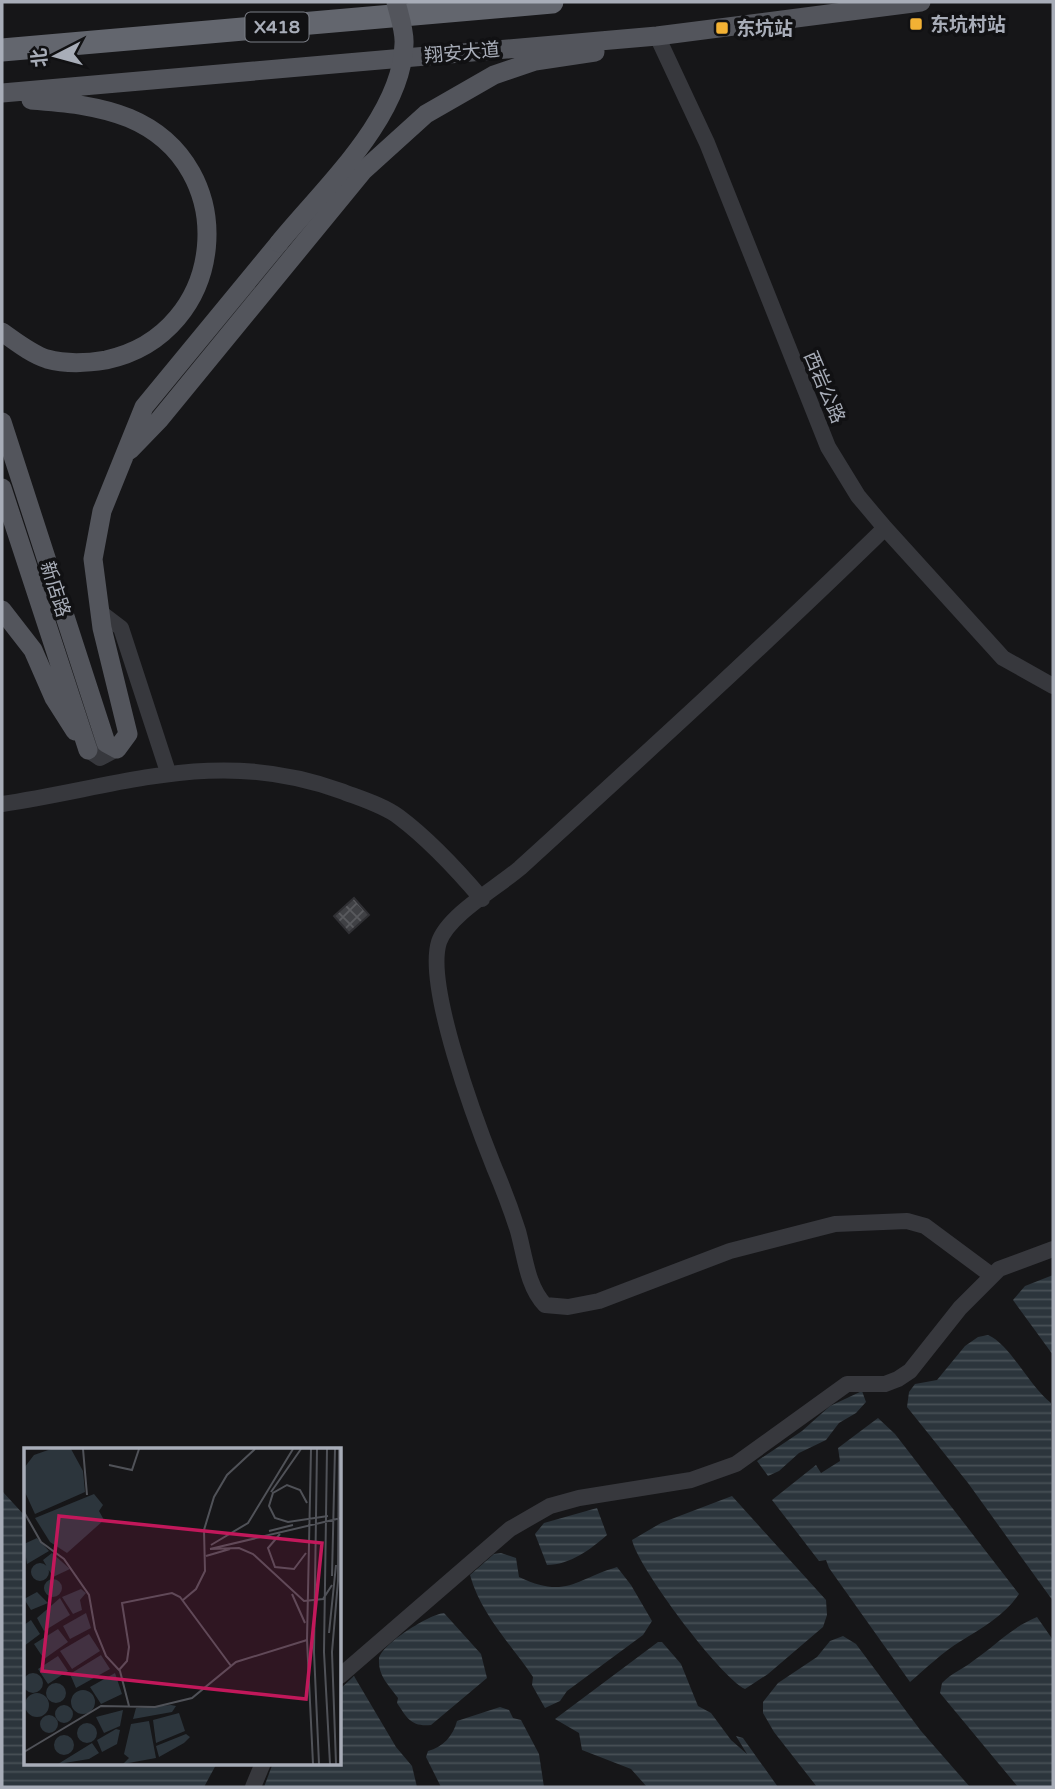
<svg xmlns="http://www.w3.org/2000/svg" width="1055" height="1789" font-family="'Varela Round','Noto Sans SC',sans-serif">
  <defs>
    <pattern id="water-rules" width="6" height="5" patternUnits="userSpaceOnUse" patternTransform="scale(1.75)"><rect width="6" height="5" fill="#2c353c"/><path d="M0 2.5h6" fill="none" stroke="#485056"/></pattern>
    <pattern id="building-cross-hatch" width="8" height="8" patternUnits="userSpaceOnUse" patternTransform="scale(1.75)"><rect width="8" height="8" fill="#404145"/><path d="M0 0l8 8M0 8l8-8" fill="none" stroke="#595a5e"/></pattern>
  </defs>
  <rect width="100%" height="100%" fill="#161618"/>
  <path fill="url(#water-rules)" d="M1053 1275V1355L1013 1300 1025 1286Z
    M988 1335C1010 1344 1029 1386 1051 1403L1053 1601 968 1483 907 1407 909 1392 915 1384 937 1380 965 1346 978 1337Z
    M862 1391 866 1402 856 1413 839 1423 826 1440 799 1453 779 1471 768 1476 757 1461 802 1431 830 1406Z
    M878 1418 895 1434 1019 1594C1004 1616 983 1627 961 1641 943 1652 926 1668 910 1682L829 1568 826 1560 819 1561 772 1500 816 1465 821 1473 840 1461 838 1448Z
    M2 1491 26 1517V1763H217L204 1787H2Z
    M732 1496 826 1600 827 1615 823 1627 768 1674 745 1689C721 1678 638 1568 632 1540L661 1523Z
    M597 1508 607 1535C591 1549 570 1565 547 1565L535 1534 544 1523Z
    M501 1553 516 1558 519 1577C566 1599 574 1580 617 1567L631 1585 652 1621 643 1635 567 1691 560 1701 545 1708 532 1685 533 1677C511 1644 481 1615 470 1575L494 1554Z
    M444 1613 481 1654 487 1678 431 1725C411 1727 407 1718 397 1703L398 1698C389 1685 378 1676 379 1659 381 1644 430 1614 444 1613Z
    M1037 1617 1053 1640V1787H1018L940 1693 942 1683C954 1671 962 1670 973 1661 995 1646 1012 1627 1037 1617Z
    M843 1636 856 1644 921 1731 970 1787H817L774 1732 763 1713V1702L778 1683 817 1657 830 1641Z
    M658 1642H662L681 1664 698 1706 711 1713 731 1740 747 1754 736 1736 743 1738 778 1787H647L631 1769 582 1750 579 1733 555 1719Z
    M354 1676 396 1747 412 1766 417 1787H264L273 1763H340V1689Z
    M500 1707 509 1710 513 1718 521 1720 539 1754 544 1787H441L426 1757 428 1751C443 1747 453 1736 457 1721Z"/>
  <path fill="url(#building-cross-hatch)" stroke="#303034" stroke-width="2" d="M354 898 369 915 349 933 334 916Z"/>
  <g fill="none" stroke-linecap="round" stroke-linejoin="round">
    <path stroke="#37383d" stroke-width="16" d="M657 36 707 143 828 447 858 496 885 528 1003 658 1053 686
      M885 528C766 644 643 756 520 868 498 887 448 915 439 942 425 986 476 1122 494 1167 503 1188 511 1209 518 1231 525 1256 527 1286 545 1305L568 1307 599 1301 730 1251 835 1224 907 1221 925 1226 991 1275
      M100 612 121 628 168 772
      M88 750 100 758 117 749
      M2 804C123 786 218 746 341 791 359 798 383 805 399 817 427 838 459 872 482 899
      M340 1676 510 1529 550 1506 579 1498 691 1480 736 1464 847 1384H885L898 1379 910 1371 960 1308 999 1269 1053 1249
      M253 1787 263 1763"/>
    <path stroke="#53555c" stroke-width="19" d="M2 93 657 36 921 2
      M2 332C15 341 31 354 47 359 65 364 88 363 106 360 228 334 244 166 129 118 97 105 65 103 31 100
      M2 422 106 743 117 749 128 734 102 628 93 559 102 511 144 407 279 243
      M130 450 159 420 363 171 426 114 494 75 535 61 595 52
      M2 488 88 750
      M2 610 33 650 54 698 75 731"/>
    <path stroke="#63666e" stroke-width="23" d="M2 50 552 2"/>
    <path stroke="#53555c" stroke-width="19" d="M279 243C323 189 402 117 404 44 405 31 399 15 396 2"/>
  </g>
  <g fill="#f2b134" stroke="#111113" stroke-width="2.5">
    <rect x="909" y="17" width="14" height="14" rx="3.5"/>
    <rect x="715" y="21" width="14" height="14" rx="3.5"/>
  </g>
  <g text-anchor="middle" stroke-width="7" stroke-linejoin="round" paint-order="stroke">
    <rect fill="#111113" stroke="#7b7e86" stroke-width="2" x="245.5" y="12.5" width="63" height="29" rx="5"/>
    <g font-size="18" font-weight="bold" fill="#a8adb8">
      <text x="277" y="33">X418</text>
    </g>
    <g font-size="19" font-weight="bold" fill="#a8adb8" stroke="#111113" text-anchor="start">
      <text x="930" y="31">东坑村站</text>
      <text x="736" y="35">东坑站</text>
    </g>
    <g font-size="19" fill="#a8adb8" stroke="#111113">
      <text transform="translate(462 52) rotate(-5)" y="7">翔安大道</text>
      <text transform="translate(825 387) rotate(67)" y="7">西岩公路</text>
      <text transform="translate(56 589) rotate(72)" y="7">新店路</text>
    </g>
  </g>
  <g transform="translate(24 1448)">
    <rect width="317" height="317" fill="#161618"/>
    <path d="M27 1H47L59 23 61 44 11 66 0 42V20L10 7ZM70 46 79 57 75 63 80 72 43 105 26 94 11 70ZM13 90 25 103 3 116 0 96ZM28 105 46 121 29 129 19 112ZM7 124a9 9 0 1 1 18 0a9 9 0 1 1-18 0ZM20 140a9 9 0 1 1 18 0a9 9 0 1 1-18 0ZM57 141 62 145 56 152 58 162 49 166 38 149ZM13 144 24 155 7 162 0 151ZM36 150 46 167 20 183 13 170ZM62 165 67 180 46 191 39 178ZM7 172 16 186 0 198V177ZM34 181 44 194 20 211 10 196ZM65 186 76 203 48 221 36 203ZM77 207 86 221 52 240 46 226ZM34 208 44 223 24 236 14 221ZM-1 235a10 10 0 1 1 20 0a10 10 0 1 1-20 0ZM91 225 98 246 77 256 66 239ZM22 245a10 10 0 1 1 20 0a10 10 0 1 1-20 0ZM47 254a12 12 0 1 1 24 0a12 12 0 1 1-24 0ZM1 257a12 12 0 1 1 24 0a12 12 0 1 1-24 0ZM31 266a9 9 0 1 1 18 0a9 9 0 1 1-18 0ZM147 257 152 258 148 264 109 271 112 260ZM99 262 96 278 80 285 72 269ZM155 265 161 283 132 295 129 272ZM16 276a9 9 0 1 1 18 0a9 9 0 1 1-18 0ZM125 273 132 310 99 316 105 310 100 306 107 276ZM53 285a10 10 0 1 1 20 0a10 10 0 1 1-20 0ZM92 281 96 282 93 296 78 304 73 292ZM162 286 166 289 160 295 135 309 132 298ZM30 297a10 10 0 1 1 20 0a10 10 0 1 1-20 0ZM68 295 75 305 65 311 34 316Z" fill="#2c353c"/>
    <path fill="none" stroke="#505258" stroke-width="2" d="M59 1 63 47M287 1 283 192 289 316M293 1 290 204 295 316M303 1 300 204 306 316M85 17 108 22 115 1M247 44 277 1M283 55 276 42 263 37 249 45 245 58 251 70 264 74 304 68M0 64 17 94 40 111 65 147 71 181 82 208 96 223 105 258M245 83 269 77M256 86 244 100 251 119 270 121 282 105M187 97 224 75 269 1M186 101 215 100 229 106 280 153 299 151 308 137M186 101 317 70M182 108 206 101M308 128 311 1M268 146 281 175M159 152 172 141 181 123 180 82 190 49 203 27 231 1M305 185 312 117M95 222 103 213 105 199 98 155 148 145 156 149 207 218M0 304 77 258 131 259 168 250 212 214 283 192M312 316 308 204 314 133 315 1"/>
    <path fill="#c2185b" fill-opacity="0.15" stroke="#c2185b" stroke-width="3.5" d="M35 68 298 95 282 251 18 223Z"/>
    <rect width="317" height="317" fill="none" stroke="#a8adb8" stroke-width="3.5"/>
  </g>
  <rect width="1055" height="1789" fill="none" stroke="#a8adb8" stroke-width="7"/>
  <g transform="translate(56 56) rotate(264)" stroke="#111113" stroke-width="5" paint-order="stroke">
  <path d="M0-5L12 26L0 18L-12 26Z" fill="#a8adb8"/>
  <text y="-10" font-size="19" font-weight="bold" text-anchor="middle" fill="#a8adb8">北</text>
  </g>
</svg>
